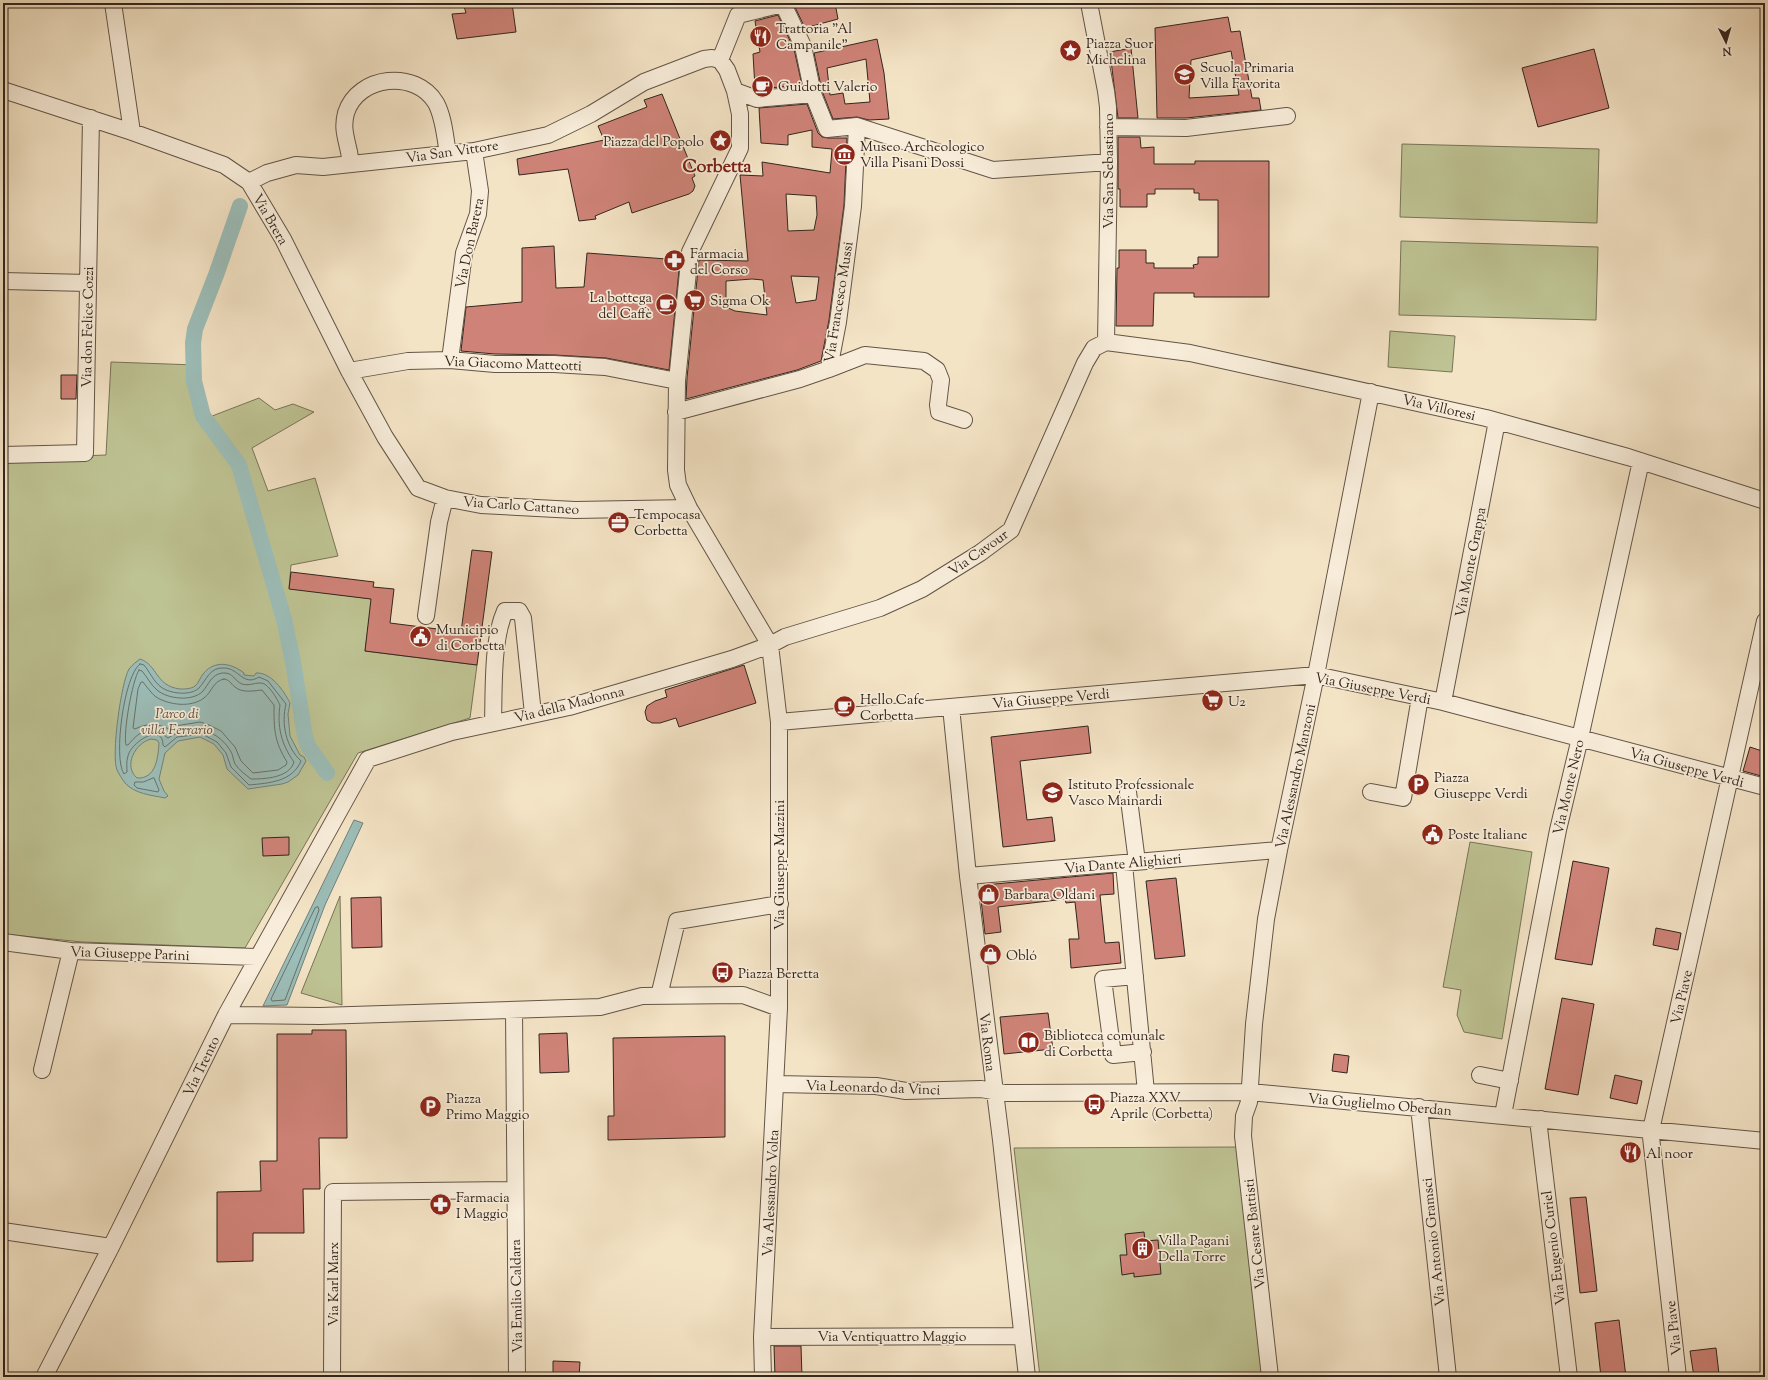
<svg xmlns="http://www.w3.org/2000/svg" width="1768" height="1380" font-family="'Sorts Mill Goudy',serif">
  <rect width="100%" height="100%" fill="#f4e4c6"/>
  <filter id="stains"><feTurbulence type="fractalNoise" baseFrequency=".005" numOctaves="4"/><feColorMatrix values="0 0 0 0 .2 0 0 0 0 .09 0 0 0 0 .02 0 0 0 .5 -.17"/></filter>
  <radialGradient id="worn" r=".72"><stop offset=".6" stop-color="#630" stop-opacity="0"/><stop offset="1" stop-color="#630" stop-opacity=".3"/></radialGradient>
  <path fill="#bec393" stroke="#787458" d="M1402 144 1599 149 1597 223 1400 217Z
    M1401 241 1598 247 1596 320 1399 315Z
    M1390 331 1455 336 1452 372 1388 367Z
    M111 362 196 365V377L207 418 259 398 275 410 293 404 314 412 252 448 268 491 315 478 338 556 291 565 289 588 372 599 365 651 477 665 470 718 358 753 245 948 82 942 3 934V459L106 455Z
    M1470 842 1532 852 1502 1039 1464 1032 1457 1015 1461 990 1443 987Z
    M340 896 342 1005 301 993Z
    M1240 1147 1265 1377H1040L1014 1148Z"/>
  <path fill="#9cbeb9" stroke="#72817b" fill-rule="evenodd" d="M140 659C158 665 155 686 180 689 185 689 191 689 195 686 199 683 200 677 204 673 215 660 231 663 244 673V675L254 676 256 673C271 672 284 691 290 703L288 714 290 736 300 755 304 757 306 761 298 775 288 782 282 784 248 789 227 769 223 755 214 744 200 737 178 741 165 753 159 779 164 791 168 796 165 798C151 795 135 794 125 783 122 779 119 774 117 770 111 756 121 683 129 669 132 665 136 662 140 659ZM151 739 157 740 159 743C158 758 156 779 137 778 123 766 135 743 151 739Z
    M354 820 363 823 325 905 287 1005 263 1006Z"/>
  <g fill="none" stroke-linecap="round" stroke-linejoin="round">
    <path stroke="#68726b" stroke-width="1" d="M140 664 144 665C149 671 154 682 161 687 170 694 191 696 199 688 207 679 210 667 224 668 239 668 243 687 259 677L268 681 286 704C281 724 286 747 301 761 292 782 269 783 249 785L231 767 226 753 217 742 202 734 177 737 165 747 163 745C163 722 131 742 128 756 126 762 127 767 127 772L124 774C113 758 124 675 140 664Z
      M139 670 142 671C147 677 151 685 157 690 167 699 193 702 203 691 209 684 211 675 222 673 234 672 234 681 242 684 249 686 254 683 260 683 268 682 277 699 280 705 277 726 281 744 294 762 289 778 265 779 251 779 246 775 239 770 235 764 233 760 233 754 230 750 215 727 190 724 168 738 151 725 141 729 128 745H126C123 733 132 681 139 670Z
      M224 679C230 680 230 683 235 687 242 693 253 691 262 690L274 705C274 729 274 741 287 762L286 765 278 770 253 773 241 761 235 747 221 731 207 724 200 722 175 726 169 729C157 723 147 723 135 729L133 728 138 689 141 682H143C147 687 151 693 156 697 169 705 191 708 204 698 212 692 213 681 224 679Z
      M154 778 159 790 158 792 137 788 134 785 135 782H143Z
      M318 907 319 910 285 1000 272 1001 271 999 315 908Z"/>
    <path stroke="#9cbeb9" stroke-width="16" d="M240 206 216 275 195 329 193 343 194 381 203 416 239 465 284 619 293 662 305 737 308 746 327 773"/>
  </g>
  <path fill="#cf8378" stroke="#33251d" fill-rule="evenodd" d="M463 3H512L516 32 457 39 452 14 466 13Z
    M793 3H835L838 19 805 28Z
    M778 15 794 49 802 85 758 89 755 88 753 54 760 52 755 21Z
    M1228 17 1231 32 1240 31 1252 98H1259L1261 110 1186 118H1157L1155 28ZM1231 51 1239 95 1189 98 1191 60Z
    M877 39 884 73 889 119 869 120 857 117 833 119 822 91 814 53ZM866 59 870 102 845 104 843 93 830 95 827 68Z
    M1131 48 1138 118H1118L1110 52Z
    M1594 49 1609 108 1538 127 1522 68Z
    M662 94 695 176 692 178 695 186 693 191 689 194 632 213 629 202 595 216 596 219 579 221 568 169 519 175 517 159 604 140 598 126 647 107 644 100Z
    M807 104 818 133 822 137 828 138H847L844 205 829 320 821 361 797 370 686 399 687 378 699 260 748 261 740 175 763 176 762 162 830 173 832 149 812 147V130L788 135V145L761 143 759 108ZM786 194 816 196 817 215 814 230 788 231ZM791 276 819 277 816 300 796 303ZM752 279 763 280 767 315 735 311 726 307V281Z
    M1118 137H1140L1141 148 1154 147V164H1195V161H1269V297H1194V293H1154L1153 326H1116L1117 268H1119V250H1146V263H1154V268H1194L1193 265 1198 264V257H1218V200H1199V193H1194V189H1155V194H1147V207H1120V189H1118Z
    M554 246 556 288 584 287 587 253 680 260 669 370 606 358 555 355 495 354 461 351 466 307 522 302V248Z
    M61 375H77L76 399H61Z
    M472 550 492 552 477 665 365 651 371 599 289 589 291 572 374 582 373 587 394 589 390 623 461 632Z
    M744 665 756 703 679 727 676 718 660 723H652L647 720 645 712 647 706 655 701 667 697 665 690Z
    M1088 726 1091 753 1020 761 1027 820 1052 817 1055 841 1003 847 991 737Z
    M1750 747 1765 752V777L1743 771Z
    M289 837V855L263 856 262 838Z
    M1573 861 1609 868 1592 965 1555 959Z
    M1113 873 1114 894 1100 895 1105 943 1119 942 1121 963 1071 968 1069 939H1079L1075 902 1066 903 1065 899 998 907 1001 932 985 934 980 891 984 885Z
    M1176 878 1185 956 1155 959 1146 881Z
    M381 897 382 947 352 948 351 898Z
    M1656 928 1681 933 1678 950 1653 945Z
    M1562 998 1594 1004 1578 1095 1545 1089Z
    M1048 1013 1053 1049 1004 1054 1000 1017Z
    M312 1030H346L347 1138H319L320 1189H303L304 1233H253V1261L217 1262V1192L261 1191 260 1161H277V1034H312Z
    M567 1033 569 1072 540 1073 539 1034Z
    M725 1036V1137L608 1140V1116H614L613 1038Z
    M1334 1054 1349 1056 1347 1073 1332 1071Z
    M1615 1075 1642 1081 1637 1104 1610 1098Z
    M1586 1197 1597 1291 1580 1293 1570 1198Z
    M1144 1232 1145 1241 1158 1240 1161 1274 1134 1277V1273L1122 1275 1120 1255H1127L1125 1234Z
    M1619 1320 1626 1377H1601L1595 1323Z
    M774 1346H801L802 1377H775Z
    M1716 1348 1719 1374 1694 1377 1690 1351Z
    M553 1361 580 1362 579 1377H553Z"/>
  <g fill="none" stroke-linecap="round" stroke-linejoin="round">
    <defs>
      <path id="minor" d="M113 3 132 132
        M1089 3 1106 91 1108 107 1109 162 1106 342
        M720 60 738 15 783 4 803 46 813 94
        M3 90 132 132 224 165 249 182 283 239 349 371 385 437 418 488 445 498 481 505 575 510 689 508
        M735 91 757 99 813 94 827 129 857 126 993 170 1109 162
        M1108 127 1186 128 1287 116
        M350 164C350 160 350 156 349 152 346 137 342 128 346 113 358 75 416 69 436 103 444 118 445 137 448 154
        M249 182 267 173 296 165 323 167 474 151 548 135 591 114 644 82 704 59 712 58 720 60 727 70 735 91 740 114V148L690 252 677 381 676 470 678 485 689 508 770 645 779 722V1008L762 1337 763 1377
        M3 281 88 283
        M1106 342 1190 353 1486 418 1628 457 1765 501
        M450 360 464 253 478 214 480 191 474 151
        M829 369 865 355 924 361 937 370 941 380 938 405 939 412 964 420
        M349 371 408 361 450 360 495 364H554L605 367 677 381
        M676 412 800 379 829 369 838 322 853 206 857 126
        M3 455 85 453 91 118
        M426 616 439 522 445 498
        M1443 702 1497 421
        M951 707 968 876 1001 1140 1027 1377
        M493 722C494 689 492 640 505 611H519L523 618 533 714
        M779 722 1316 675 1443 702 1765 787
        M1128 792 1137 862
        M1371 792 1403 798 1420 697
        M1124 864 1146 1092
        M968 876 1279 850
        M3 942 71 951 258 957
        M1135 976 1103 979 1113 1055 1143 1052
        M659 996 677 921 780 904
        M514 1010 517 1377
        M226 1015 320 1016 600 1007 642 996 743 995 779 1008
        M42 1070 71 951
        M1480 1075 1510 1081
        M776 1084 876 1086 906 1091 981 1089 1004 1093 1250 1092 1765 1141
        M1419 1107 1448 1377
        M1503 1115 1558 830 1580 738 1641 461
        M1541 1119 1539 1128 1569 1377
        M3 1231 111 1247
        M762 1337 1022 1336
        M44 1377 111 1247 226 1015 368 759 452 732 569 707 732 659 770 645 785 637 880 608 922 589 980 553 1011 530 1085 363 1094 348 1106 342
        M332 1377 333 1192 515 1190
        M1270 1377 1243 1136 1244 1116 1249 1102 1254 1024 1266 919 1279 850 1316 675 1371 392
        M1678 1377 1651 1137V1130L1765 621"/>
    </defs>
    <use href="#minor" stroke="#635547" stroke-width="18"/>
    <use href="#minor" stroke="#f8edda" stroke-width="16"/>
  </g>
  <defs>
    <symbol id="restaurant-disc" viewBox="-11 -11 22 22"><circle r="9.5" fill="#8f2418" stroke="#f8edda"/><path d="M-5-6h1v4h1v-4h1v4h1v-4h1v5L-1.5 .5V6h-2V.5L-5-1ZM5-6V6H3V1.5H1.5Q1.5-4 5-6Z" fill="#fff"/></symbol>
    <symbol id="sight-disc" viewBox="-11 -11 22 22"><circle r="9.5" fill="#8f2418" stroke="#f8edda"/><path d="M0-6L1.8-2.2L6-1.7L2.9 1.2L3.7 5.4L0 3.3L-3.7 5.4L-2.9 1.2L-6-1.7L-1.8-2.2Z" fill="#fff"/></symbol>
    <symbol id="school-disc" viewBox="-11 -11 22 22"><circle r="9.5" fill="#8f2418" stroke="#f8edda"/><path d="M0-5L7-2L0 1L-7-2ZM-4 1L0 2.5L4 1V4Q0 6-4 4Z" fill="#fff"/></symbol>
    <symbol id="cafe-disc" viewBox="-11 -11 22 22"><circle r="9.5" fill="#8f2418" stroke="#f8edda"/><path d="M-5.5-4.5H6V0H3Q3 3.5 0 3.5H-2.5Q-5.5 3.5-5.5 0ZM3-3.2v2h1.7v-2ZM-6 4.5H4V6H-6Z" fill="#fff"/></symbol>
    <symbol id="museum-disc" viewBox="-11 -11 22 22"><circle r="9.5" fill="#8f2418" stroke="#f8edda"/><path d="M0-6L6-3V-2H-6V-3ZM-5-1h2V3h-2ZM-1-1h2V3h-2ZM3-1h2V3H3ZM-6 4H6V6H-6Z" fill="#fff"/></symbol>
    <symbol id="pharmacy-disc" viewBox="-11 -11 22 22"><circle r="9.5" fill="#8f2418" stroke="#f8edda"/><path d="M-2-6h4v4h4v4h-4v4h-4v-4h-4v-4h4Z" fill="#fff"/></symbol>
    <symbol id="supermarket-disc" viewBox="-11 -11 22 22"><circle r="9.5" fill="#8f2418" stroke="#f8edda"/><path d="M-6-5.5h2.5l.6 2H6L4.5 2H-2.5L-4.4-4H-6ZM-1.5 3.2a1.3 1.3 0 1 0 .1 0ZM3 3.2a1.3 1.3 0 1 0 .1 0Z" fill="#fff"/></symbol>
    <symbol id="office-disc" viewBox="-11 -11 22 22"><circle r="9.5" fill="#8f2418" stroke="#f8edda"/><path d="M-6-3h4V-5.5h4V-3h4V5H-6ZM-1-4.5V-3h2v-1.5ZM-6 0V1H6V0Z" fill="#fff"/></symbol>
    <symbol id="civic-disc" viewBox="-11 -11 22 22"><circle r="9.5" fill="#8f2418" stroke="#f8edda"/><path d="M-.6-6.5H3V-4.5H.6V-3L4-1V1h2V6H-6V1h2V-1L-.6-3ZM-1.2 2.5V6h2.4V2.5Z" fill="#fff"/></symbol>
    <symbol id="parking-disc" viewBox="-11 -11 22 22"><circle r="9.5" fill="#8f2418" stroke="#f8edda"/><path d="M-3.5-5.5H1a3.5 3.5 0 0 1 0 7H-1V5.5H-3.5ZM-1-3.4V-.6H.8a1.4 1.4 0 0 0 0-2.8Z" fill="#fff"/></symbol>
    <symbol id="shop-disc" viewBox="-11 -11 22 22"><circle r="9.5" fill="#8f2418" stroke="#f8edda"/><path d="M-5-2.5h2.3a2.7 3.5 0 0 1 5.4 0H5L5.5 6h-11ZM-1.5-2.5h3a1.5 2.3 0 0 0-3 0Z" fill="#fff"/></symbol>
    <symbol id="bus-disc" viewBox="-11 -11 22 22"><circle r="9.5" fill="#8f2418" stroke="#f8edda"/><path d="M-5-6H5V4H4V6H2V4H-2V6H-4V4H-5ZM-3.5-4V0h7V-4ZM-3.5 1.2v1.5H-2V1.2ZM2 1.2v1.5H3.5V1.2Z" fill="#fff"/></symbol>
    <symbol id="library-disc" viewBox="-11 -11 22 22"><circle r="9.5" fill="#8f2418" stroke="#f8edda"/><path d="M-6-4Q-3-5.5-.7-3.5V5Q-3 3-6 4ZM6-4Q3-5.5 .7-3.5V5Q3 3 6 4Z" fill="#fff"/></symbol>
    <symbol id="building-disc" viewBox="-11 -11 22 22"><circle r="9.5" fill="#8f2418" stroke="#f8edda"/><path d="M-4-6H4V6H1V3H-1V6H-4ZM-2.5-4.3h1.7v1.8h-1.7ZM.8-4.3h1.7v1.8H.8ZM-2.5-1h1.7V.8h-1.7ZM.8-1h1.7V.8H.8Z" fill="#fff"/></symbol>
  </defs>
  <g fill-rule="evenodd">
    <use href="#restaurant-disc" x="748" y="24" width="25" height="25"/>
    <use href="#sight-disc" x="1058" y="38" width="25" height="25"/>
    <use href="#school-disc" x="1172" y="62" width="25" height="25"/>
    <use href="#cafe-disc" x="750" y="74" width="25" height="25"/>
    <use href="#sight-disc" x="708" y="128" width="25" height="25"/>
    <use href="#museum-disc" x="832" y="142" width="25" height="25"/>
    <use href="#pharmacy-disc" x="662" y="248" width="25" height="25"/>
    <use href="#supermarket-disc" x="682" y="288" width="25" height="25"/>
    <use href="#cafe-disc" x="654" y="292" width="25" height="25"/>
    <use href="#office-disc" x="606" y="510" width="25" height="25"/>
    <use href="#civic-disc" x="408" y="624" width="25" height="25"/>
    <use href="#supermarket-disc" x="1200" y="688" width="25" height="25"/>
    <use href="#cafe-disc" x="832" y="694" width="25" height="25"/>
    <use href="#parking-disc" x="1406" y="772" width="25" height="25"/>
    <use href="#school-disc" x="1040" y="780" width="25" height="25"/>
    <use href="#civic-disc" x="1420" y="822" width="25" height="25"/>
    <use href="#shop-disc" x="976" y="882" width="25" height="25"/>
    <use href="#shop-disc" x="978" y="942" width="25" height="25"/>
    <use href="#bus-disc" x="710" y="960" width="25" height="25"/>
    <use href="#library-disc" x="1016" y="1030" width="25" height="25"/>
    <use href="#bus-disc" x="1082" y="1092" width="25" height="25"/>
    <use href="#parking-disc" x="418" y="1094" width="25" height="25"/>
    <use href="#restaurant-disc" x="1618" y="1140" width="25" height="25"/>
    <use href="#pharmacy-disc" x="428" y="1192" width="25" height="25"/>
    <use href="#building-disc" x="1130" y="1236" width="25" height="25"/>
  </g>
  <g text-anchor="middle" stroke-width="3.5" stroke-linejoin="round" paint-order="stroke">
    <g font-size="14" fill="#33251d" stroke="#f8edda" text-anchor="start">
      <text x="776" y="33">Trattoria "Al<tspan x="776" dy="16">Campanile"</tspan></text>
      <text x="1086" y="48">Piazza Suor<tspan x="1086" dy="16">Michelina</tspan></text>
      <text x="1200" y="72">Scuola Primaria<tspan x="1200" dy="16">Villa Favorita</tspan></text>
      <text x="778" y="91">Guidotti Valerio</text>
      <text x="704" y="146" text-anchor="end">Piazza del Popolo</text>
      <text x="860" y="151">Museo Archeologico<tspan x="860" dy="16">Villa Pisani Dossi</tspan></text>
      <text x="690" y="258">Farmacia<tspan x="690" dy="16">del Corso</tspan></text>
      <text x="652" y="302" text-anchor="end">La bottega<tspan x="652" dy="16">del Caffè</tspan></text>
      <text x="710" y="305">Sigma Ok</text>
      <text x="634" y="519">Tempocasa<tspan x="634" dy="16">Corbetta</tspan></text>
      <text x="436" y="634">Municipio<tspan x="436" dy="16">di Corbetta</tspan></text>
      <text x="860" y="704">Hello Cafe<tspan x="860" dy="16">Corbetta</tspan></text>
      <text x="1228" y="706">U2</text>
      <text x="1434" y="782">Piazza<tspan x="1434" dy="16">Giuseppe Verdi</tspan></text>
      <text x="1068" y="789">Istituto Professionale<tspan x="1068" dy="16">Vasco Mainardi</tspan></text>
      <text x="1448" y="839">Poste Italiane</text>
      <text x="1004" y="899">Barbara Oldani</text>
      <text x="1006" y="960">Obló</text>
      <text x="738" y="978">Piazza Beretta</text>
      <text x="1044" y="1040">Biblioteca comunale<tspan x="1044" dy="16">di Corbetta</tspan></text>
      <text x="1110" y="1102">Piazza XXV<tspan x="1110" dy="16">Aprile (Corbetta)</tspan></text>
      <text x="446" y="1103">Piazza<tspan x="446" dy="16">Primo Maggio</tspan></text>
      <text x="1646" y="1158">Al noor</text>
      <text x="456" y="1202">Farmacia<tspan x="456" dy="16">I Maggio</tspan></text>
      <text x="1158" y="1245">Villa Pagani<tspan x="1158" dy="16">Della Torre</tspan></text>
    </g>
    <g font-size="14" fill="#33251d" stroke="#f8edda">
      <text transform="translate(452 151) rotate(-8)" y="5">Via San Vittore</text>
      <text transform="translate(1108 171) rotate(-90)" y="5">Via San Sebastiano</text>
      <text transform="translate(271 219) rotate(60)" y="5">Via Brera</text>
      <text transform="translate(469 243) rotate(-78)" y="5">Via Don Barera</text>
      <text transform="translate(838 302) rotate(-81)" y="5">Via Francesco Mussi</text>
      <text transform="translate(87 327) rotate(-89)" y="5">Via don Felice Cozzi</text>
      <text transform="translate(513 363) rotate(2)" y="5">Via Giacomo Matteotti</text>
      <text transform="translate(1439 407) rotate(13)" y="5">Via Villoresi</text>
      <text transform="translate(521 505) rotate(4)" y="5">Via Carlo Cattaneo</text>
      <text transform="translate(978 552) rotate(-35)" y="5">Via Cavour</text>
      <text transform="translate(1470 562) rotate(-79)" y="5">Via Monte Grappa</text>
      <text transform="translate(1373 688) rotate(11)" y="5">Via Giuseppe Verdi</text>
      <text transform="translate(1051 698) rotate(-5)" y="5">Via Giuseppe Verdi</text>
      <text transform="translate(569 704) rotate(-14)" y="5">Via della Madonna</text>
      <text transform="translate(1687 767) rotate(15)" y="5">Via Giuseppe Verdi</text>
      <text transform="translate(1295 776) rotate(-78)" y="5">Via Alessandro Manzoni</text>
      <text transform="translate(1568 787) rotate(-77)" y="5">Via Monte Nero</text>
      <text transform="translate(1123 863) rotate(-5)" y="5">Via Dante Alighieri</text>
      <text transform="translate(779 865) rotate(-90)" y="5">Via Giuseppe Mazzini</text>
      <text transform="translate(130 953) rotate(2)" y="5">Via Giuseppe Parini</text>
      <text transform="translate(1681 997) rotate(-77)" y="5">Via Piave</text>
      <text transform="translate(988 1042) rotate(83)" y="5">Via Roma</text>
      <text transform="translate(201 1066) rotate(-64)" y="5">Via Trento</text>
      <text transform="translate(873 1087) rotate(2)" y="5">Via Leonardo da Vinci</text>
      <text transform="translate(1380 1104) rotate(5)" y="5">Via Guglielmo Oberdan</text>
      <text transform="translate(770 1193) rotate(-87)" y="5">Via Alessandro Volta</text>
      <text transform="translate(1254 1234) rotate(-96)" y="5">Via Cesare Battisti</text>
      <text transform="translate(1433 1242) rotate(-96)" y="5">Via Antonio Gramsci</text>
      <text transform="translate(1553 1248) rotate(-97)" y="5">Via Eugenio Curiel</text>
      <text transform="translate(333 1284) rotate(-90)" y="5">Via Karl Marx</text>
      <text transform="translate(516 1296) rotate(-91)" y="5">Via Emilio Caldara</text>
      <text transform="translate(1673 1328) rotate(-97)" y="5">Via Piave</text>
      <text x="892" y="1341">Via Ventiquattro Maggio</text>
    </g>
    <g font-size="14" font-style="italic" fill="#564c3a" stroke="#f8edda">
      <text x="177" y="718">Parco di<tspan x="177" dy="16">villa Ferrario</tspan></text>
    </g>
    <g font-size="18" font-weight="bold" fill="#7a1f14" stroke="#f8edda">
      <text x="717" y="172">Corbetta</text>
    </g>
  </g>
  <rect width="1768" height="1380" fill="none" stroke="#f4e4c6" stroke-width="16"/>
  <rect x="4" y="4" width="1760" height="1372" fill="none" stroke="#33251d" stroke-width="2"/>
  <rect x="8" y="8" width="1752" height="1364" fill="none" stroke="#33251d"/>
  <g transform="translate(1726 42) rotate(175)" stroke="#f8edda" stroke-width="3" paint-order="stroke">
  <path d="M0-3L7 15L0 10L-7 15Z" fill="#33251d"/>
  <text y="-6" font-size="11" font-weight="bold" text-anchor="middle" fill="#33251d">N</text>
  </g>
  <rect width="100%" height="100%" filter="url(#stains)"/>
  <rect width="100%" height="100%" fill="url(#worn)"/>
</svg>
